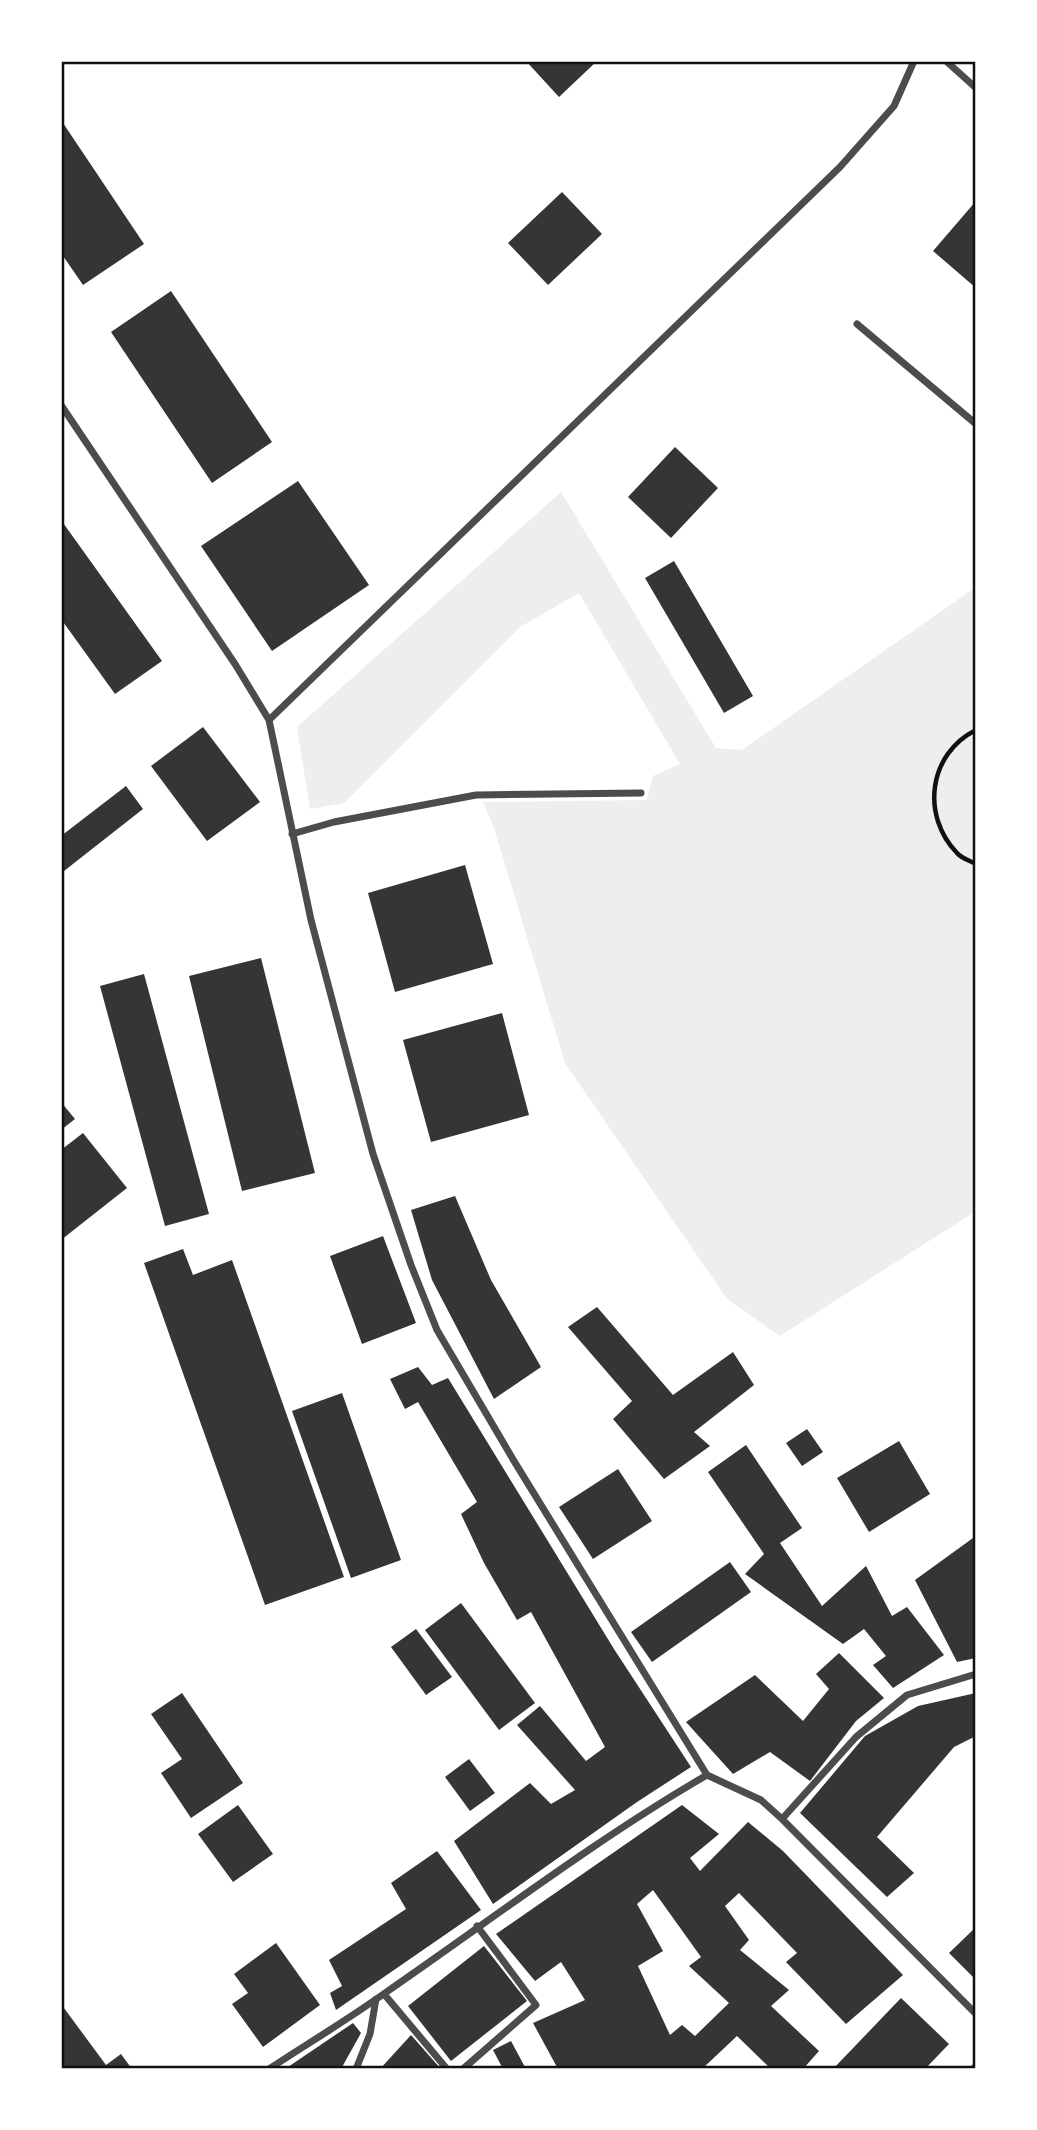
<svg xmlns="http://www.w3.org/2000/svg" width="1037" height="2130" font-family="Montserrat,sans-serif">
  <rect width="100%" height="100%" fill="#fff"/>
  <path fill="#eee" d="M561 492 716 748 742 750 976 587V1211L780 1336 727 1299 565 1063 494 828 483 802 647 800 653 776 680 764 579 593 520 627 344 803 310 809 297 727Z"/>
  <path fill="#353535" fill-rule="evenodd" d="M526 61H597L559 97Z
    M61 120 144 244 83 285 61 253Z
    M562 192 602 234 548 285 508 243Z
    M976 201V288L933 251Z
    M171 291 272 442 212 483 111 332Z
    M675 447 718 488 671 538 628 497Z
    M298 481 369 585 272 651 201 546Z
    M61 520 162 661 115 694 61 619Z
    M674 561 753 696 724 713 645 578Z
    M203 727 260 802 207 841 151 766Z
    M126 786 143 809 64 871 61 868V836Z
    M465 865 493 964 395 992 368 893Z
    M261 958 315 1173 242 1191 189 976Z
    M144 974 209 1214 165 1226 100 986Z
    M502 1013 529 1115 431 1142 403 1040Z
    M61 1102 75 1119 61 1130Z
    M83 1133 127 1188 61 1240V1150Z
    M455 1196 491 1280 541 1367 494 1399 432 1280 411 1210Z
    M383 1236 416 1323 362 1344 330 1256Z
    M183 1249 193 1275 232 1260 344 1577 265 1605 144 1263Z
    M597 1307 673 1395 733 1352 754 1385 694 1432 710 1446 664 1479 613 1419 632 1401 568 1327Z
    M418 1367 432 1385 448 1378 614 1649 691 1767 637 1802 493 1904 454 1841 530 1783 551 1804 575 1790 517 1725 540 1706 586 1761 605 1747 531 1612 517 1620 484 1563 461 1514 477 1502 418 1402 405 1409 390 1379Z
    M342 1393 401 1560 351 1578 292 1411Z
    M807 1429 823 1452 802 1466 786 1443Z
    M899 1441 930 1494 869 1532 837 1478Z
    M746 1445 802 1528 780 1543 822 1606 866 1566 892 1616 907 1607 944 1655 893 1688 873 1665 886 1656 864 1629 843 1644 745 1574 764 1554 708 1472Z
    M618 1469 652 1521 593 1559 559 1507Z
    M973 1538 976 1545V1658L957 1662 915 1580Z
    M730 1562 751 1592 652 1662 631 1632Z
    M461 1603 535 1703 499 1730 425 1630Z
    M416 1629 452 1677 426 1695 391 1647Z
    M839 1653 884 1698 856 1721 810 1781 770 1752 733 1774 686 1722 755 1675 803 1721 829 1689 816 1674Z
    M182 1693 243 1783 191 1818 161 1773 182 1759 151 1714Z
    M976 1693V1736L954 1747 877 1837 914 1873 887 1897 800 1813 865 1736 918 1706Z
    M469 1759 495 1793 470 1811 445 1777Z
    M238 1805 273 1854 233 1882 198 1834Z
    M682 1805 719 1834 690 1858 700 1871 748 1822 783 1851 903 1975 846 2024 786 1962 797 1953 739 1893 725 1906 749 1940 740 1950 789 1990 771 2006 819 2051 803 2069H771L737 2036 702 2069H558L533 2023 585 2000 561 1962 535 1981 496 1934ZM653 1890 701 1957 689 1966 729 2003 695 2036 682 2025 670 2035 638 1966 663 1951 637 1904Z
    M437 1851 481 1910 336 2010 330 1993 342 1986 329 1960 406 1909 391 1883Z
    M976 1927V1980L949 1953Z
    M276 1943 320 2005 263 2047 232 2004 248 1993 234 1974Z
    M484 1946 527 2001 451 2061 408 2006Z
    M901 1998 949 2044 925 2069H833Z
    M61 2004 106 2065 121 2054 132 2069H62Z
    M353 2023 361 2033 341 2069H285Z
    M411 2035 441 2069H380Z
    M511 2041 526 2069H503L493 2050Z"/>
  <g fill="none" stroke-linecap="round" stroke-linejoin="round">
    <path stroke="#111" stroke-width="4.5" d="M976 730C928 754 921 816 957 853 961 858 970 861 976 864"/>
    <path stroke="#4c4c4c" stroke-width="7" d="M946 61 976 88
      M857 324 976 424
      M61 405 235 664 269 720 311 920 373 1154 411 1265 437 1330 514 1461 707 1775
      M269 720 840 167 894 106 914 61
      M292 834 334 822 476 795 641 793
      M707 1775 761 1800 782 1819 976 2014
      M782 1819 856 1737 907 1695 976 1674
      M384 1994 447 2069
      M269 2069C307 2044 347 2020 385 1993 491 1920 595 1840 707 1775
      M356 2069 370 2034 376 1999
      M463 2069 536 2005 477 1926
      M973 2069 976 2066"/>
  </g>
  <rect width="1037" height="2130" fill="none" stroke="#ffffff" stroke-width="126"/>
  <rect x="63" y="63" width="911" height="2004" fill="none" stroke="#111" stroke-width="2.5"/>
</svg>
